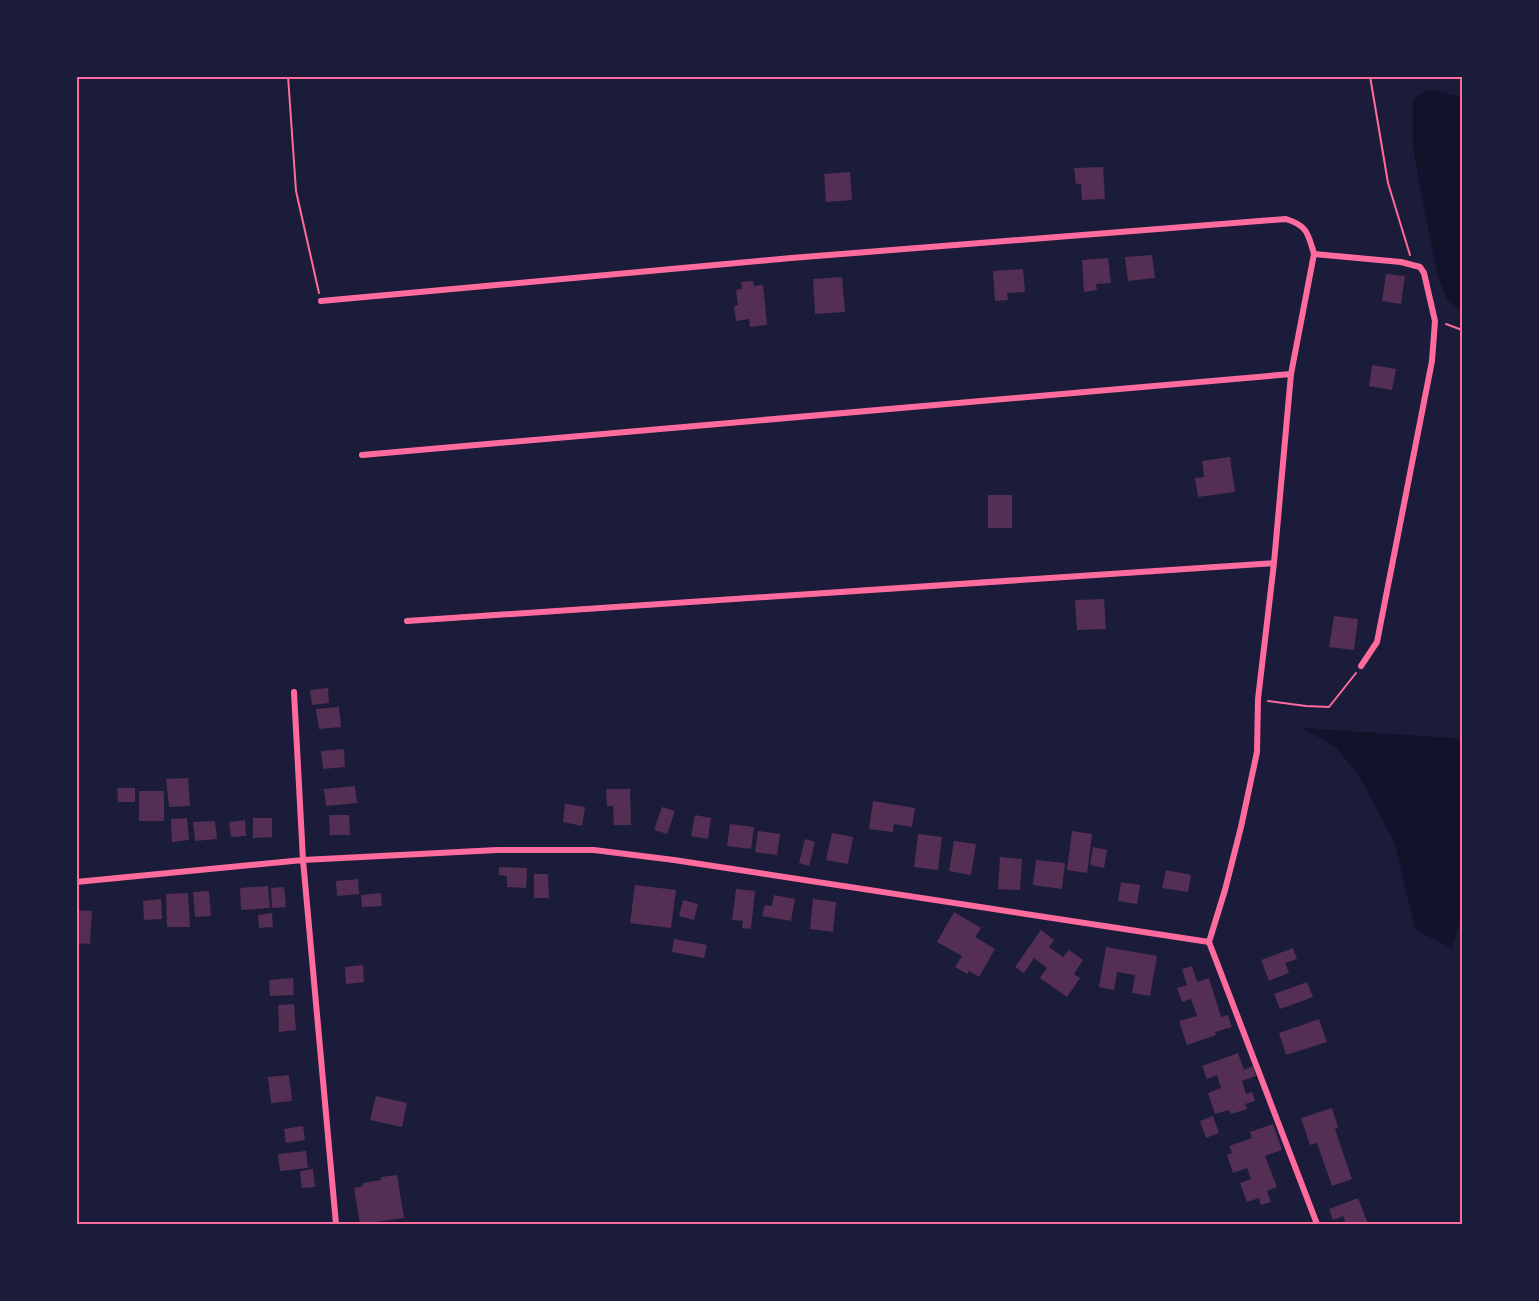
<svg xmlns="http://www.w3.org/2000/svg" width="1539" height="1301" font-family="Mulish,sans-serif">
  <rect width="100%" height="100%" fill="#1b1b3a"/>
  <path fill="#12122b" d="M1428 89 1462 97V311L1448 301 1437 275 1413 148V99Z
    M1302 728 1454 738 1462 740V915L1452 948 1415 930 1395 843 1360 778 1336 747Z"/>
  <path fill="#542f53" d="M1103 167 1105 199 1082 200 1081 184H1076L1074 168Z
    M850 172 852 200 826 202 824 174Z
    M1152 255 1155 278 1128 281 1125 257Z
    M1108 258 1111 283 1096 284 1097 290 1084 292 1082 260Z
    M1023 269 1025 292 1007 293 1008 300 995 301 993 271Z
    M1386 274 1405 276 1401 304 1382 301Z
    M842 277 845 312 815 314 813 279Z
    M753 281 754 286 763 285 767 325 750 327 749 319 736 321 734 306 738 305 736 290 742 289 741 282Z
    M1372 365 1396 369 1392 390 1369 386Z
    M1230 457 1235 492 1198 497 1195 478 1204 477 1202 461Z
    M988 495H1012V528H988Z
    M1104 599 1106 629 1077 630 1075 600Z
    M1334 616 1358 619 1354 650 1329 647Z
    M328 688 329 703 312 705 310 690Z
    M339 707 341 727 319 729 316 709Z
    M344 749 345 767 323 769 321 751Z
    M188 778 190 806 169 807 166 779Z
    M355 786 357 803 326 806 324 789Z
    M117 788H135V802H118Z
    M606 789H630L631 825H614L613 806H607Z
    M139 791H164V821H139Z
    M873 801 915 808 912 827 894 824 893 832 869 829Z
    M565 804 585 807 582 826 563 822Z
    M662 807 675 811 667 834 654 830Z
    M329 815H349L350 835H330Z
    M695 815 711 818 708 839 691 836Z
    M187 818 189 840 172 842 171 819Z
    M253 818H272V837L253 838Z
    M245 820 246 836 231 837 229 822Z
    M215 821 217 839 195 841 193 822Z
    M730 824 754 827 751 849 727 846Z
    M758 831 780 834 777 855 755 852Z
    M1072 831 1092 834 1087 873 1067 870Z
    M832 833 853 837 848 864 826 860Z
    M918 834 942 837 938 870 914 867Z
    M805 839 815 842 809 866 799 863Z
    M954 841 976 844 971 875 949 871Z
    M1093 847 1107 850 1104 868 1090 865Z
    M1000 857 1022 859 1020 890 998 889Z
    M1036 860 1065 863 1062 889 1033 885Z
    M499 867 527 868 526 888 507 887V876L499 875Z
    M1166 870 1191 875 1188 892 1162 888Z
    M534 874H548L549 898H534Z
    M358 879 359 894 337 896 336 881Z
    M1121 882 1140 885 1137 904 1118 901Z
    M635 885 676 890 671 928 630 923Z
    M268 886 270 908 241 910 240 888Z
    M284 887 286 907 272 908 271 888Z
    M736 889 755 891 751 929 742 928 743 921 732 920Z
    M209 891 211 916 195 917 193 892Z
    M188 893 190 927H167L166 894Z
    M381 893 382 906 362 907 361 895Z
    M774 895 795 899 791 921 762 916 765 905 772 906Z
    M161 899 162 919 144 920 143 901Z
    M813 899 836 902 833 932 810 929Z
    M683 900 698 904 694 920 679 916Z
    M76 910 92 911 90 944 76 943Z
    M954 912 981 928 975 937 995 949 979 977 969 971 967 974 955 967 962 956 937 942Z
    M272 913 273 927 259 928 258 915Z
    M1041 930 1054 940 1049 947 1063 957 1069 950 1083 960 1074 974 1080 978 1067 997 1040 978 1047 968 1034 958 1024 973 1015 967Z
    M674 939 707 945 704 958 672 952Z
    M1106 947 1157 956 1150 996 1132 993 1135 975 1117 972 1114 990 1099 987Z
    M1293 948 1297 959 1285 963 1289 973 1269 981 1261 960Z
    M363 965 364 982 346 984 345 967Z
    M1192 966 1197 982 1209 978 1221 1017 1228 1015 1232 1027 1215 1032 1216 1035 1187 1045 1179 1021 1197 1016 1191 999 1182 1002 1177 988 1187 985 1182 969Z
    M293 978 294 995 270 996 269 980Z
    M1307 982 1313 997 1280 1009 1274 994Z
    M294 1004 296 1030 279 1032 278 1005Z
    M1319 1019 1327 1042 1286 1055 1279 1033Z
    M1238 1053 1244 1070 1253 1066 1256 1076 1242 1081 1246 1094 1252 1092 1255 1101 1245 1104 1247 1109 1231 1114 1229 1110 1215 1114 1208 1093 1221 1088 1217 1075 1207 1079 1202 1066Z
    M289 1075 292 1101 271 1103 268 1077Z
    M376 1096 407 1103 402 1127 370 1120Z
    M1332 1108 1338 1127 1335 1129 1352 1179 1332 1186 1317 1143 1310 1145 1301 1118Z
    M1213 1116 1219 1133 1206 1138 1200 1121Z
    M1273 1124 1282 1150 1265 1156 1277 1187 1267 1191 1271 1202 1261 1205 1259 1198 1247 1202 1240 1183 1251 1179 1247 1168 1233 1173 1227 1155 1232 1153 1229 1146 1252 1138 1250 1132Z
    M303 1126 305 1140 286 1143 284 1129Z
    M306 1151 308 1168 280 1171 278 1154Z
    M313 1169 315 1187 302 1188 300 1171Z
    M397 1175 404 1218 360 1224 354 1188 363 1186V1183L381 1180V1177Z
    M1358 1198 1368 1224H1346L1343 1216 1333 1220 1329 1209Z"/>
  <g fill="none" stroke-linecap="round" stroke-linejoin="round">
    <path stroke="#ff6b9d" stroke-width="2" d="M288 76 296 191 319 293
      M1370 76 1388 183 1410 255
      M1446 324 1462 330
      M1268 701 1306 706 1329 707 1356 673"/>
    <path stroke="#ff6b9d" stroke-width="6" d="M321 301 791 258 1286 219C1308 226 1308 234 1314 254
      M362 455 1291 374
      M407 621 1274 563
      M294 692 303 860 336 1224
      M76 882 303 860 497 850H594L674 860 1209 942
      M1209 942 1225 890 1241 827 1257 752 1258 699 1274 563 1291 374 1314 254 1401 262 1420 267 1424 273 1435 321 1432 361 1377 642 1361 666
      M1209 942 1317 1224"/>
  </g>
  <rect width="1539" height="1301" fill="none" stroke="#1b1b3a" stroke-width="156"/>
  <rect x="78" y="78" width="1383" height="1145" fill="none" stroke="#ff6b9d" stroke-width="2"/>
</svg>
